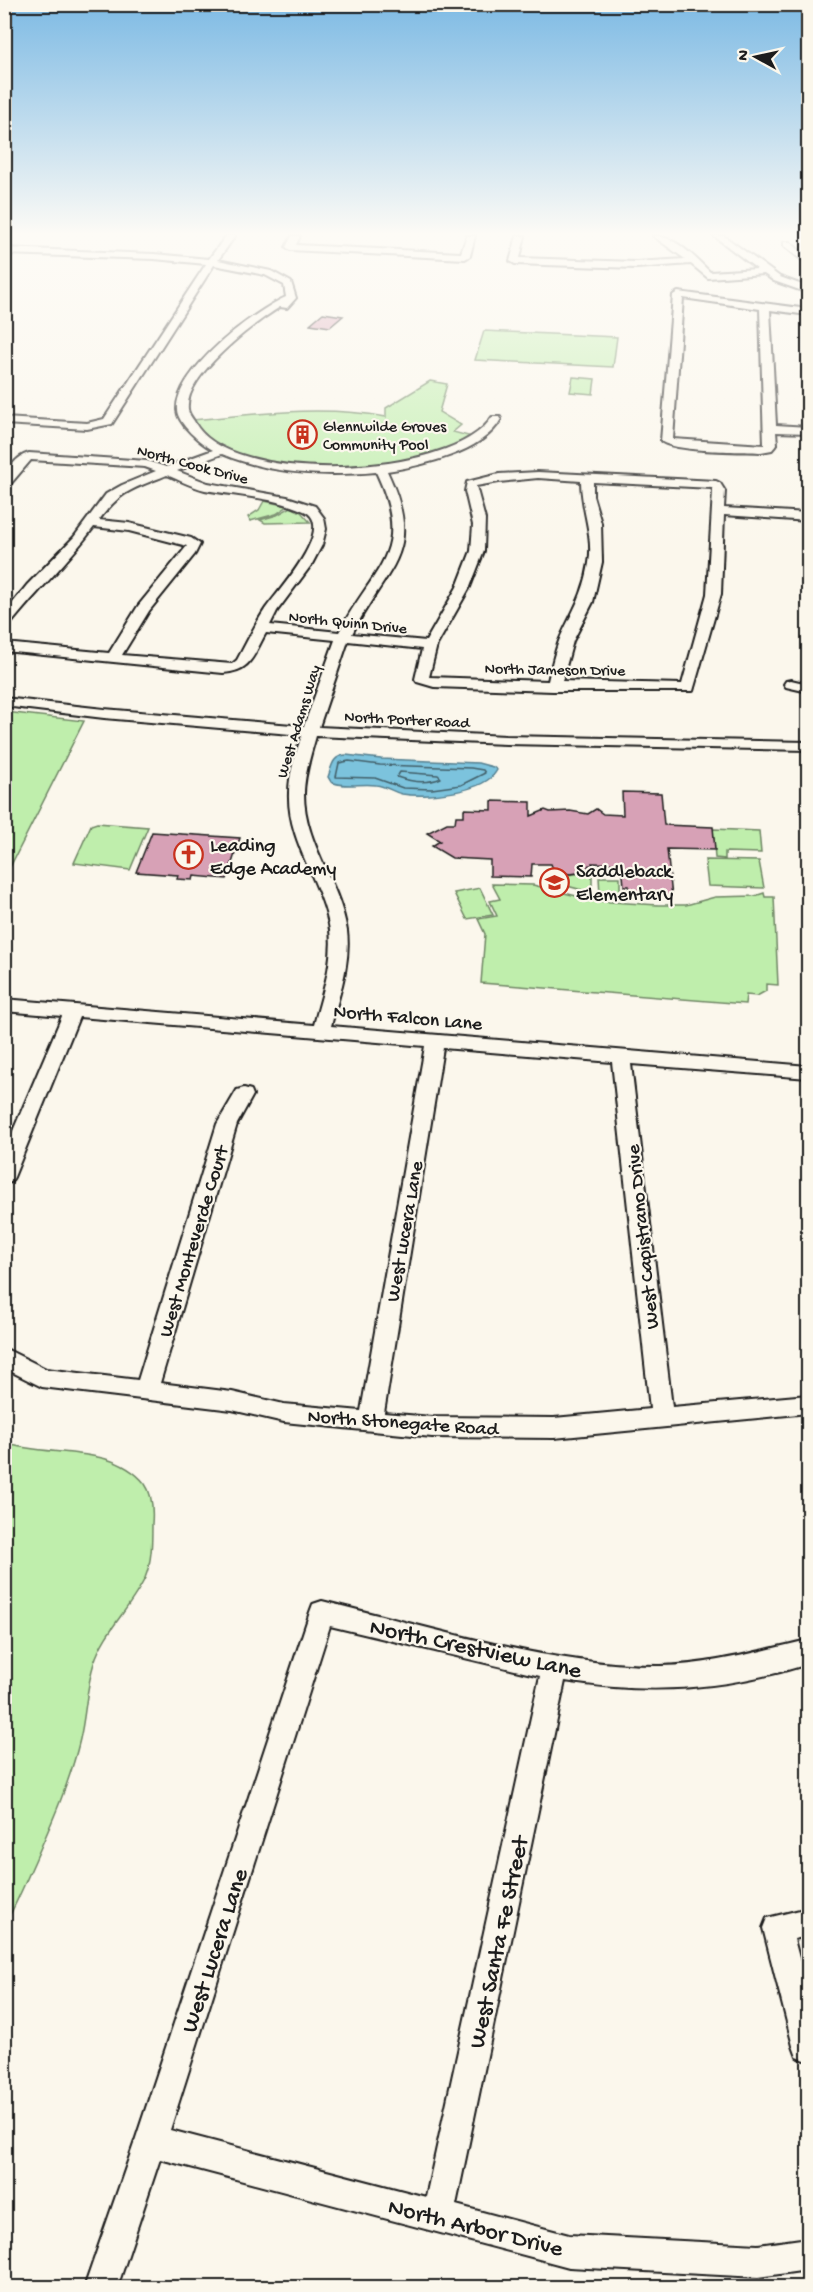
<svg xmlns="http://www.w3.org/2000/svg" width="813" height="2292" font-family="'Gochi Hand',sans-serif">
  <rect width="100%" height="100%" fill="#fbf7ec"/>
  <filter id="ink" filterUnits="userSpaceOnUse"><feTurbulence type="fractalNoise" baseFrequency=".0167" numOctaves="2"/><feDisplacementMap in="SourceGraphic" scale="12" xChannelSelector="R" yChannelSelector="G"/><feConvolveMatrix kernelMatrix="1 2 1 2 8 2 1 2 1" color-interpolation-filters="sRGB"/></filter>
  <g filter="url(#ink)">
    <path fill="#bfeeac" stroke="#6e8564" stroke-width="1.5" d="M484 331 617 337 613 367 475 360Z
      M573 377 595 379 593 394 570 392Z
      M430 381 447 384 439 412 461 425 453 432 472 437C410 471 266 485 208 437 202 432 197 426 193 420 257 414 322 405 386 417V408Z
      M264 501 288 506 276 514 250 521 248 517 259 510Z
      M291 507 301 512 310 522 265 523 260 520 277 515Z
      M5 712 84 721 5 877 4 712Z
      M97 823 148 827 130 870 74 863 91 825Z
      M713 829 759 831 761 853 725 852V859L715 858Z
      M705 860 759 861 764 888 708 886Z
      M587 868 592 871V887L590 892 548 881 547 870 553 869C562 876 575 875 585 872Z
      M599 877H620V888L624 897 600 894Z
      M492 884 533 885 596 901 658 905H686L715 897 755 896 764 893 765 897H774L778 985 766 984V991L757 996 746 995 745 1004 481 983 485 934 478 919 497 916 490 901 500 899Z
      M480 888 493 915 467 919 454 893Z
      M5 1443C49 1458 112 1443 145 1484 153 1495 153 1511 152 1524 152 1542 152 1561 145 1578 131 1608 104 1631 94 1663 86 1688 86 1714 80 1739 70 1782 52 1822 34 1863 25 1883 16 1905 5 1924Z"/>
    <path fill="#7cc3dd" stroke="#568090" stroke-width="1.5" d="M346 755 381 759 478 763 493 767 497 770C485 793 425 798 402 794 393 792 386 786 376 785 361 783 345 788 331 782L328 777C332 766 332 756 346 755Z"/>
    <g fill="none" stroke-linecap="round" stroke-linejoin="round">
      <path stroke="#425f69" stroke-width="1.5" d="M349 761 380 765 471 768 483 770 485 773 461 785 432 789 403 788 375 778 336 777 339 763Z
        M400 772 438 775 441 778C427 784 411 782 397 777Z"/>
    </g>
    <path fill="#d7a1b6" stroke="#1c1c1c" stroke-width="1.5" d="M323 313 343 316 330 327 310 324Z
      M622 792 661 793 664 825 713 827 715 850 667 849 672 897 629 896V886H624L622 864 592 863 593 866 589 865 585 872 570 874 554 871 551 864H532L531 877 490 876V860L452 858 432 846 440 841 427 833 447 823H455L456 816H464V809L492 810V801L531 802V816L545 810 550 812 570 811 588 814 596 809 603 814 623 815Z
      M152 832 240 838 227 879 194 876 193 880 177 879 178 875 136 872Z"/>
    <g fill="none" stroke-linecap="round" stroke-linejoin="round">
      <defs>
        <path id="minor" d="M226 236H235L218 260 271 271 291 282 296 298 287 308 280 307C254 323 184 376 188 409 188 413 192 418 194 421 226 488 455 478 492 417H500L501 419C484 452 421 466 387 471 426 554 387 565 352 634L426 641 457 587 471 551 473 525 465 491 467 482 499 474 538 472 716 481 720 483 725 491 724 508 808 513V521L724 515 721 594 693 691H553L434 687 417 682 415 679 422 649 348 641 319 727 506 736 808 742V750L506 744 316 736C311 754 304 775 304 794 304 843 340 883 347 931 351 963 339 995 331 1026L808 1066V1078L631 1064 672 1407 808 1395V1413L554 1438 432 1437 284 1422 232 1410 42 1387 4 1368V1348L46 1369 138 1380 217 1124 237 1090 244 1088 251 1090 253 1095 237 1124 160 1383 232 1392 284 1404 361 1411 425 1046 79 1017 14 1177 11 1182 4 1184V1152L62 1016 4 1011V999L314 1025C322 994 334 962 330 930 323 883 287 842 289 793 289 773 296 753 302 735L104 718 4 706V698L104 709 304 726 335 640 266 633C253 655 252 671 223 673L4 651V643L109 653 138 606 187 546 129 531 94 527C68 562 36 592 9 626L4 627V614L27 585 74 537 106 494 122 485 156 471 145 467 31 460 8 487 4 488C4 474 14 457 29 453L147 461 166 467 213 450C200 443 178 424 177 410 175 371 254 311 286 297L284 285 265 275 214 265 112 424 87 429 4 424V418L87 423 104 419 206 264 154 259 4 254V248L154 254 209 259ZM222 454C270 474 324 477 376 472 414 553 374 565 339 632L270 625 277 611 312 564 322 545 326 529 324 518 315 506 287 497 208 483 177 471ZM167 475C179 480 192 487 205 490 237 496 274 497 304 511 338 526 277 592 266 608 255 624 247 642 237 660L232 664 122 655 149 611 195 554 200 544 191 538 129 523 99 520C121 490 133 489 167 475ZM538 478 581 481C581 509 594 535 589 563 584 596 571 613 559 641 554 654 551 668 548 681L429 677 437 645 470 587 484 551 485 519 476 486 499 482ZM593 482 712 488 713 491 707 594 682 684 562 681 573 641 593 602 602 562 601 523 593 496ZM443 1048 612 1062 650 1409 554 1418 432 1417 384 1413Z
          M292 236H300L296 245 461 253 467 236H475L470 256 465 259 290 250 286 247Z
          M517 236H525L520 258 636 262 685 259 653 236C676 236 694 257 710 272L757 269 714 236H724L780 277 808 287V293L774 281 764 274 708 278 691 264 636 268 515 264 510 261Z
          M784 242H790L808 258V265L784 246Z
          M678 292 808 309V315L770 310 776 425 808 427V433L776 432 777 444 772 450 761 452C741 451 674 452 661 441L673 295ZM683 298 760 309 764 445 673 439Z
          M791 680 808 684V692L786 687 784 684 786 681Z
          M322 1601C427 1626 553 1667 661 1666 712 1665 759 1651 808 1640V1664C725 1690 651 1695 565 1681L456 2205 569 2235 758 2245 808 2238V2270L758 2277 569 2267 160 2159 117 2288H84L135 2141 310 1612 313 1604ZM330 1626 540 1676 426 2197 170 2130Z
          M808 1908V1936L794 1939 808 1992V2061L797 2057 793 2046 763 1928 767 1918Z"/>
      </defs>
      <use href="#minor" stroke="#1c1c1c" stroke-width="4"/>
      <use href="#minor" fill="#fbf7ec" fill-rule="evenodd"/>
    </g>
  </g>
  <linearGradient id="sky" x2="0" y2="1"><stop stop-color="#7dbae4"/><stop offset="0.42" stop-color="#fdfbf6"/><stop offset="1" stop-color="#fdfbf6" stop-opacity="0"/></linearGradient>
  <rect width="813" height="557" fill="url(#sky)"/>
  <defs>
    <symbol id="building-ring" viewBox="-11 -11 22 22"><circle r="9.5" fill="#fbf7ec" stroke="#c8321e" stroke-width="1.5"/><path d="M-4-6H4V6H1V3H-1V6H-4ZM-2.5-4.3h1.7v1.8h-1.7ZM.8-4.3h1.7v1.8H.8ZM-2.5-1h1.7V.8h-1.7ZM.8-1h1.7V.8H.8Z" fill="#c8321e"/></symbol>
    <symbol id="church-ring" viewBox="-11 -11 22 22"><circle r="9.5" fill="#fbf7ec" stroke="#c8321e" stroke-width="1.5"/><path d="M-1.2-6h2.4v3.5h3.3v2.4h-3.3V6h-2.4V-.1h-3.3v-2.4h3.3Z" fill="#c8321e"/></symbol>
    <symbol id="school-ring" viewBox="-11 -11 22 22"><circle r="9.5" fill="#fbf7ec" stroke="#c8321e" stroke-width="1.5"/><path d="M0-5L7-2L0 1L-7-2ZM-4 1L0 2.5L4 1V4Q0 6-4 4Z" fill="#c8321e"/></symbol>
  </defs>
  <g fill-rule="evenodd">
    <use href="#building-ring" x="286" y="418" width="33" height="33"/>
    <use href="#church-ring" x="172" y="838" width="33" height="33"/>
    <use href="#school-ring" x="538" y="866" width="33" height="33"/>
  </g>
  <g text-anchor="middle" stroke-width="4.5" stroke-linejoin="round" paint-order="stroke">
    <g font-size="16" fill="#1c1c1c" stroke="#fbf7ec" text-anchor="start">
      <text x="323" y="431">Glennwilde Groves<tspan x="323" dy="18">Community Pool</tspan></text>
    </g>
    <g font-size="16" fill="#1c1c1c" stroke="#fbf7ec">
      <text transform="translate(193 463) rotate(15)" y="6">North Cook Drive</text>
      <text transform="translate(348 621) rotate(6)" y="6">North Quinn Drive</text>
      <text transform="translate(555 668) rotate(1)" y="6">North Jameson Drive</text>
      <text transform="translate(407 718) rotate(3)" y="6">North Porter Road</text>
      <text transform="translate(297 721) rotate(-73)" y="6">West Adams Way</text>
    </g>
    <g font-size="20" fill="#1c1c1c" stroke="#fbf7ec" text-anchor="start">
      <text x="210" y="851">Leading<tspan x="210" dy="23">Edge Academy</tspan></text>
      <text x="576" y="877">Saddleback<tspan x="576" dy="23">Elementary</tspan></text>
    </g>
    <g font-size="20" fill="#1c1c1c" stroke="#fbf7ec">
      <text transform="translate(408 1016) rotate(5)" y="7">North Falcon Lane</text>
      <text transform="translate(403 1231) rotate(-80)" y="7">West Lucera Lane</text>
      <text transform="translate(641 1237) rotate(-96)" y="7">West Capistrano Drive</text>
      <text transform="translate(192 1241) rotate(-73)" y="7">West Monteverde Court</text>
      <text transform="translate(403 1421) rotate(4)" y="7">North Stonegate Road</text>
    </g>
    <g font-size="24" fill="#1c1c1c" stroke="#fbf7ec">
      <text transform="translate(476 1647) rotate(12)" y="8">North Crestview Lane</text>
      <text transform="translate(497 1942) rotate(-78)" y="8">West Santa Fe Street</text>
      <text transform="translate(213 1950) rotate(-72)" y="8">West Lucera Lane</text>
      <text transform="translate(476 2226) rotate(14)" y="8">North Arbor Drive</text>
    </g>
  </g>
  <rect width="813" height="2292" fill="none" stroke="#fbf7ec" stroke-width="24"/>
  <rect x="12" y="12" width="789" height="2268" fill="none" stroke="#1c1c1c" stroke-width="2" filter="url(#ink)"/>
  <g transform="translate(756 57) rotate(278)" stroke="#fbf7ec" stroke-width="4.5" paint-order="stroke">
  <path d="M0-4.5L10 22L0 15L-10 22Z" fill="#1c1c1c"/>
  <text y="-9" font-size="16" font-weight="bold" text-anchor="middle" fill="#1c1c1c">N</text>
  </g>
</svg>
